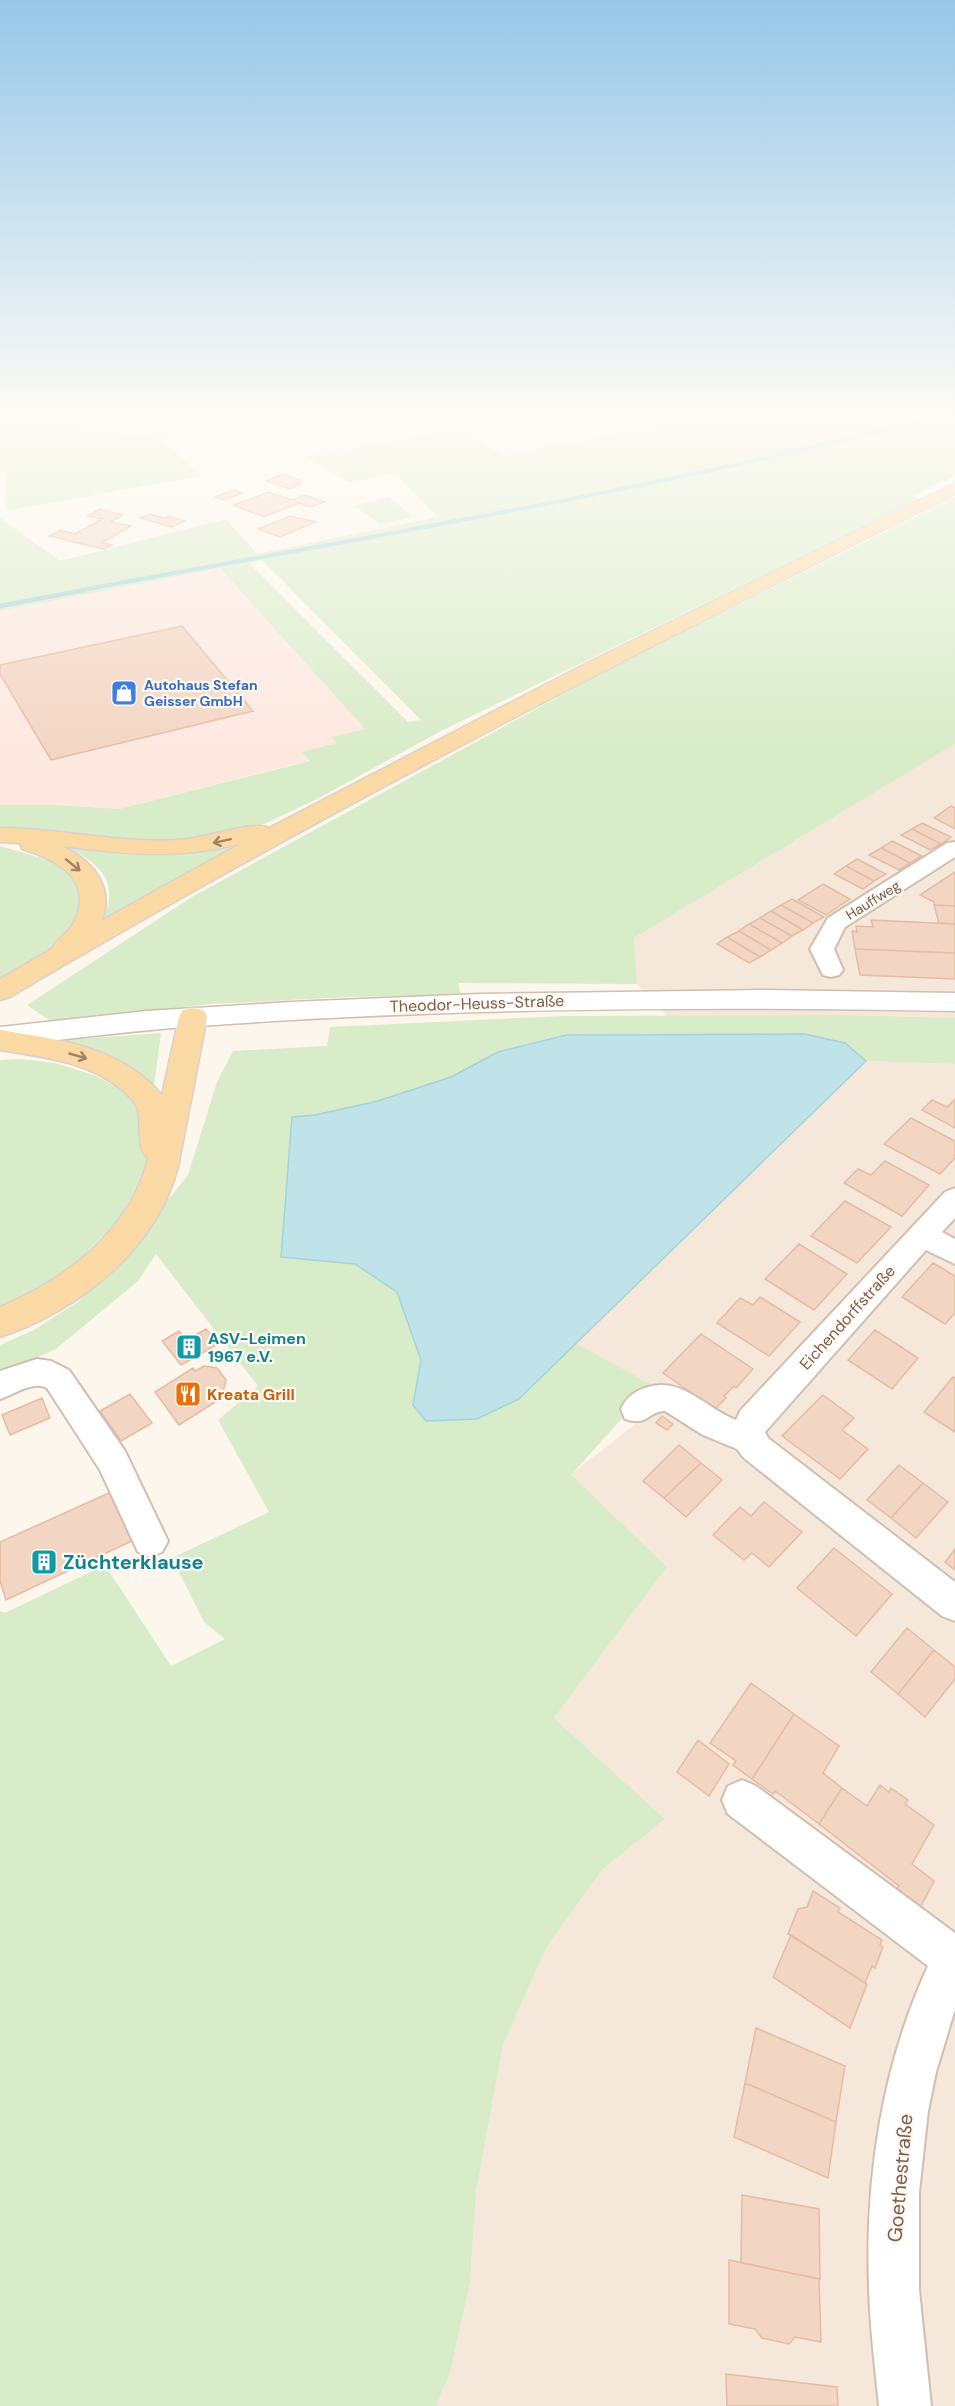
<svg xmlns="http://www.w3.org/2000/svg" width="955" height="2406" font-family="'DM Sans',sans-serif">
  <rect width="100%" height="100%" fill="#fdf6ec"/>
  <path fill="#f5e8da" d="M955 744V1018L847 1015 667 1016 637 984 634 938Z
    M866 1061 955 1064V2406H436L450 2373 470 2283 476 2193 503 2045 547 1946 603 1869 665 1819 554 1718 667 1567 570 1475 671 1396 575 1343Z"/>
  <path fill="#fde8e0" d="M220 568 366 729 332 737 337 743 303 753 311 760 119 809 54 805H0V611Z"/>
  <path fill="#d8ecc9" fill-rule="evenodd" d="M0 419H45L127 435H143L236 419H269L161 438 201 476 5 511 6 474 0 471Z
    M694 419H955V476L913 496 918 500 441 731 315 800 264 824 208 839 163 843 0 830V805H54L119 809 310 761 302 752 337 743 331 737 365 729 220 568 0 611V518L60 561 226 519 257 554 438 517 394 473 349 482 305 457 461 428 501 455ZM262 560 420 719V720L408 722 249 563Z
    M389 497 413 517 380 524 354 506Z
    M955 497V744L634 938 637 984 458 983 461 995 349 997 211 1004 52 1022 27 1005 192 897 622 662Z
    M242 843 101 922C124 881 96 860 60 844Z
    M0 846 48 860 67 872 79 886 83 906 67 938 0 978Z
    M847 1015 955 1018V1064L866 1061 845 1043 498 1052 451 1077 378 1101 315 1115 281 1257 355 1264 397 1292 421 1360 413 1405 519 1399 575 1343 652 1385 571 1475 667 1567 554 1718 665 1819 603 1869 547 1946 503 2045 476 2193 470 2283 450 2373 436 2406H0V1611L5 1613 105 1565 171 1666 225 1639 204 1622 172 1558 269 1512 218 1420 258 1386 156 1254 138 1281 56 1349 0 1374V1345L34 1330 79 1301 109 1273 144 1230 188 1175 217 1082 233 1051 327 1046 330 1027 562 1016Z
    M161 1033 154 1086C129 1060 98 1051 64 1042L66 1040Z
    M20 1059 55 1063 94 1075 124 1091 147 1124V1167L118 1222 64 1273 0 1312V1060Z"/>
  <path fill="#bfe3e8" stroke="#a5d3da" stroke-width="1.5" d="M804 1034 845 1043 866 1061 519 1399 477 1419 426 1421 413 1405 421 1360 397 1292 355 1264 281 1257 292 1117 315 1115 378 1101 451 1077 498 1052 567 1035Z"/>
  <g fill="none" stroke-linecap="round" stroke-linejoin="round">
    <path stroke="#a5d3da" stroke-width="4" d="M77 591C361 538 648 491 928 419"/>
    <path stroke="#a5d3da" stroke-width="4.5" d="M0 606 85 590"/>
  </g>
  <path fill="#f3d5c3" stroke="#e6bba3" stroke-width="1.5" d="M283 474 301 481 296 483 301 484 290 489 266 481Z
    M234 490 243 493 224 500 215 497Z
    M269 492 291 500 305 495 325 502 311 507 299 503 264 517 233 505Z
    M100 509 123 515 110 522 131 526 103 542 112 545 103 549 49 536 61 530 75 534 102 519 88 516Z
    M150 514 164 518 169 516 185 521 171 527 140 518Z
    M290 516 316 522 280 537 258 529Z
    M182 626 253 711 51 760 0 674V665Z
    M951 806 955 808V829L934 818Z
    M922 823 951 837 941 844 912 829Z
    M912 829 941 844 930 850 901 835Z
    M892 841 922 856 910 863 881 848Z
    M881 848 910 863 899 870 869 855Z
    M857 859 886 874 874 881 846 866Z
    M846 866 874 881 863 889 834 874Z
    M955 872V906L935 905 934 902 920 895Z
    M823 884 850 899 826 915 798 900Z
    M792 899 824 917 813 923 781 905Z
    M781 905 813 923 803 930 771 911Z
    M934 905 955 906V924L939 923Z
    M771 911 803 930 792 936 760 918Z
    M760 918 792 936 782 943 749 924Z
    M871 920 955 924V953L855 949 852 931 857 932 856 926 873 927Z
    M749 924 782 943 771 950 739 931Z
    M739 931 771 950 760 957 727 937Z
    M727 937 760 957 749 963 717 944Z
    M855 949 955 953V979L860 975Z
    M955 1099V1128L922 1110 932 1100 947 1107Z
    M911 1118 955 1141V1158L940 1174 884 1144Z
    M885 1161 929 1185 902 1216 844 1183 858 1169 871 1175Z
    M845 1201 891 1227 857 1263 811 1236Z
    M799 1244 847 1274 814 1310 765 1279Z
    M933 1263 955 1276V1313L945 1324 902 1297Z
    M760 1297 800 1322 769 1356 717 1323 740 1298 753 1305Z
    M206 1329 218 1344 181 1365 162 1341 179 1331 186 1340Z
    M875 1330 918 1358 892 1389 848 1360Z
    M701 1334 753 1369 736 1388 734 1386 724 1396 726 1398 715 1409 663 1373Z
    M204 1366 217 1368 226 1380 223 1392 214 1397 217 1401 179 1425 155 1392 193 1368 195 1371Z
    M953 1377 955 1378V1432L924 1412Z
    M130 1394 152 1423 121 1441 100 1411Z
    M823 1395 854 1418 842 1430 868 1449 840 1479 782 1436Z
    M42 1398 50 1418 10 1435 2 1415Z
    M662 1416 673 1424 667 1430 656 1423Z
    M679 1445 701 1463 664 1498 643 1481Z
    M701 1463 722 1480 686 1517 664 1498Z
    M899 1465 923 1483 891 1518 867 1500Z
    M923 1483 948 1502 916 1538 891 1518Z
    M111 1492 132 1541 6 1600 0 1581V1542Z
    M764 1502 802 1532 769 1567 752 1553 744 1560 713 1535 740 1507 751 1516Z
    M834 1548 892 1594 856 1636 797 1588Z
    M955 1549V1570L945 1562Z
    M907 1628 934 1650 898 1694 871 1672Z
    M934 1650 955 1667V1679L925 1717 898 1694Z
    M751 1683 794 1714 752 1779 733 1765 736 1761 710 1743Z
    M794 1714 839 1746 823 1773 842 1788 819 1824 775 1791 773 1794 752 1779Z
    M698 1740 729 1764 709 1796 677 1772Z
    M880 1785 889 1792 891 1788 908 1800 905 1804 934 1825 912 1864 934 1881 917 1914 893 1896 899 1886 819 1824 842 1788 867 1806Z
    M813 1891 840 1908 838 1912 882 1940 880 1945 883 1947 875 1968 872 1966 865 1983 788 1934 798 1909 807 1907Z
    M791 1935 867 1984 850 2028 773 1977Z
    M756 2028 845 2066 836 2122 745 2083Z
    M745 2083 836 2122 828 2178 734 2137Z
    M742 2195 819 2209 820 2279 741 2263Z
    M729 2260 819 2279 821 2342 795 2337 789 2344 762 2338 755 2329 729 2324Z
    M726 2374 837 2387 838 2406H727Z"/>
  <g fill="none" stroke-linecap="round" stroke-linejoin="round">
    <defs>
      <path id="minor" d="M955 842V857L845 927 834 949 843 970 839 975 831 977 823 975 810 949 828 918 947 843Z
        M955 1188V1218L942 1232 955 1239V1264L926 1250 765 1432 768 1438 955 1582V1621L942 1616 744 1458 737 1449 703 1435 665 1411C648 1411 648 1427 625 1419L621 1409C626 1398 633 1392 645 1388 681 1375 705 1408 736 1420L740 1411 945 1192Z
        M37 1359 51 1361 69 1370 125 1451 168 1541 162 1552 150 1557 138 1552 100 1470 47 1388C33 1380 13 1395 0 1399V1371Z
        M742 1780 756 1786 955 1933V2009L936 2072 928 2111 919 2192V2290L931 2406H879C875 2367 870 2327 869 2287 865 2178 882 2066 928 1966L728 1814 722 1800 728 1786Z"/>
      <path id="tertiary" d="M765 990 955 993V1011C694 1006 432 1008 172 1028 115 1033 57 1040 0 1047V1027L147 1011 291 1002 481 994Z"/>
      <path id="primary" d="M955 483V494C635 653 317 815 10 997L0 1000V979L53 948C55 939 68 934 73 924 96 880 58 860 22 849L20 843 0 842V828C62 828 126 846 188 839 207 837 255 820 269 828L585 664ZM240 844 101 921C116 887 91 859 61 846 128 854 173 860 240 844Z
        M193 1008 203 1010 207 1017 178 1167C156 1250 78 1311 0 1337V1307C65 1280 131 1230 148 1158 135 1148 142 1125 138 1110 136 1102 127 1094 121 1089 86 1061 43 1057 0 1050V1030C60 1040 120 1046 162 1095L179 1017 183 1010Z"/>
    </defs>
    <use href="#minor" stroke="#d1beb0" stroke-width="4"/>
    <use href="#tertiary" stroke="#d1beb0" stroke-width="3"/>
    <use href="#primary" stroke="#dad1cd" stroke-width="3"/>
    <use href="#minor" fill="#fff" fill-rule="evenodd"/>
    <use href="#tertiary" fill="#fff" fill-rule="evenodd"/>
    <use href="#primary" fill="#fbd9a5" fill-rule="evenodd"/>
  </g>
  <defs><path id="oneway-shaft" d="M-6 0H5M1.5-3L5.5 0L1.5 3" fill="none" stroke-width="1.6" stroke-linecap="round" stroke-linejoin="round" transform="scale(1.5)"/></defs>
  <g stroke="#a18267">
    <use href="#oneway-shaft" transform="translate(222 841) rotate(168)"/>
    <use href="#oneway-shaft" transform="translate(73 865) rotate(39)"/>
    <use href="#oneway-shaft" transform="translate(78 1056) rotate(16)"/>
  </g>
  <linearGradient id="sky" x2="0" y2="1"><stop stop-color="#97c7e8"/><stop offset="0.55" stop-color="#fefbf6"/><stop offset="1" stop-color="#fefbf6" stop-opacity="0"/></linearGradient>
  <rect width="955" height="755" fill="url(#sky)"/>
  <defs>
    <symbol id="shop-square" viewBox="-11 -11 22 22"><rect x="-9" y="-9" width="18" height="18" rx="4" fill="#3f7fe0" stroke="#fffaf3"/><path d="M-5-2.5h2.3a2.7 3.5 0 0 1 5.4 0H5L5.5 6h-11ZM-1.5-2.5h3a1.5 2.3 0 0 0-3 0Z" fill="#fff"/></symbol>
    <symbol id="building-square" viewBox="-11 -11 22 22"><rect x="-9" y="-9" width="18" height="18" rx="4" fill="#0f9aa8" stroke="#fffaf3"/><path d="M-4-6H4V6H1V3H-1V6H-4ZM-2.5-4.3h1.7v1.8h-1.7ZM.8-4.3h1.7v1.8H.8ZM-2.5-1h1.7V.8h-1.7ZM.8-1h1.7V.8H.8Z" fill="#fff"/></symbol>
    <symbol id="restaurant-square" viewBox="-11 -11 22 22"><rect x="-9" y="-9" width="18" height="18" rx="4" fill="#e8710a" stroke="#fffaf3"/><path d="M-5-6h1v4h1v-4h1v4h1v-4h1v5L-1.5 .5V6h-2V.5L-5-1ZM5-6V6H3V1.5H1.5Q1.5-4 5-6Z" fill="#fff"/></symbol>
  </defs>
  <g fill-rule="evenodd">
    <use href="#shop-square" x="109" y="678" width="30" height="30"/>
    <use href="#building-square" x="174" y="1332" width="30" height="30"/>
    <use href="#restaurant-square" x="173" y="1379" width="30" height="30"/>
    <use href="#building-square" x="29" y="1547" width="30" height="30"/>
  </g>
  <g text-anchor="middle" stroke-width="4.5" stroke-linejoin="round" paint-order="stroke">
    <g font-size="14" font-weight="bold" fill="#366cbe" stroke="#fffaf3" text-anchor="start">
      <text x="144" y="690">Autohaus Stefan<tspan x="144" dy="16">Geisser GmbH</tspan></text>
    </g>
    <g font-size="14" fill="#7a5c4d" stroke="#fffaf3">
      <text transform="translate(873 900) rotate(-32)" y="5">Hauffweg</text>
    </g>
    <g font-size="16" fill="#7a5c4d" stroke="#fffaf3">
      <text transform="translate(477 1003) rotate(-2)" y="6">Theodor-Heuss-Straße</text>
      <text transform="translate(847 1317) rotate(-48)" y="6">Eichendorffstraße</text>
    </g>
    <g font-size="16" font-weight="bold" fill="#0d838f" stroke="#fffaf3" text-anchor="start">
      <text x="208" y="1344">ASV-Leimen<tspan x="208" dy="18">1967 e.V.</tspan></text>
    </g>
    <g font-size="16" font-weight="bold" fill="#c56008" stroke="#fffaf3" text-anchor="start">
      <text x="207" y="1400">Kreata Grill</text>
    </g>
    <g font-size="20" font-weight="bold" fill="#0d838f" stroke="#fffaf3" text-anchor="start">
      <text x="63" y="1569">Züchterklause</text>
    </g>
    <g font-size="20" fill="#7a5c4d" stroke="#fffaf3">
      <text transform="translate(900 2178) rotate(-85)" y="7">Goethestraße</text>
    </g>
  </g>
</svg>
